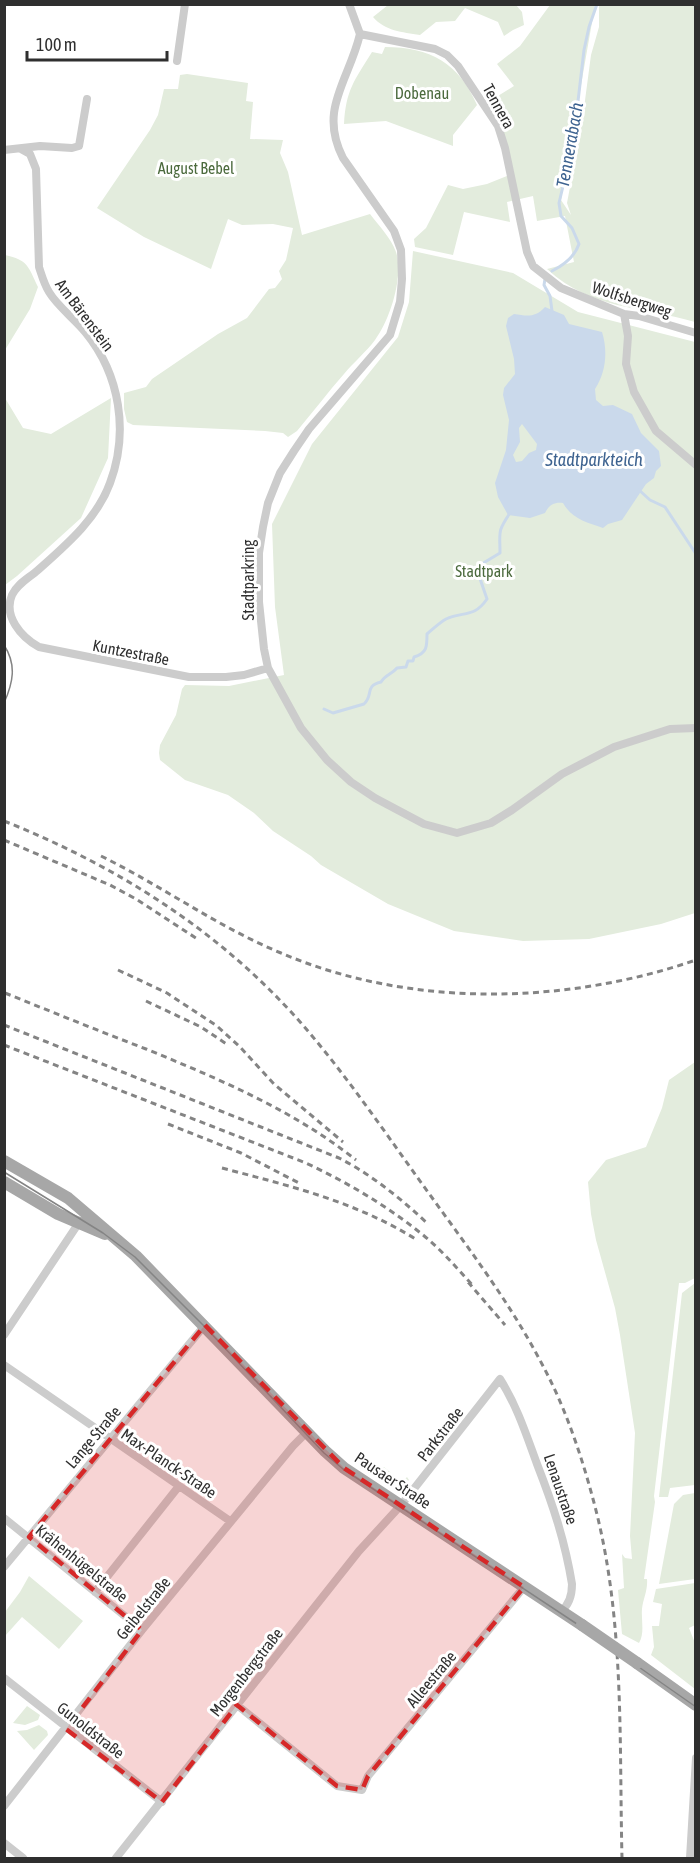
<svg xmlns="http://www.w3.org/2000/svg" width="700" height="1863" font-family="'Asap Condensed',sans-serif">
  <rect width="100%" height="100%" fill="#fff"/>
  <path fill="#e3ecdd" d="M388 5H516L522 12 524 25 513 30 504 36 498 22 465 8 455 21 436 22 420 35C402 32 385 31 373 17Z
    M550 5H595L561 200 571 215 567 203 582 123 591 55 599 27V5H695V322C640 306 592 310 547 269L574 262 565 216 537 221 533 196 507 202 510 222 464 212 453 255 415 247 414 239 426 228 448 185 463 189 487 184 514 173 500 124 488 102 514 86 497 64 520 46Z
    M385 47C430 47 459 63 477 105L453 135V146L386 121 344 124C346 90 354 81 372 52L382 54Z
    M187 74 248 83 246 101 253 102 250 139 283 140 280 153 288 172 302 235 370 214C379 226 391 238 396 252 404 276 390 320 375 340 366 352 354 362 344 374 328 392 313 412 297 431L288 437 283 433 265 431 133 425 127 422 124 409V393L146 387 152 379 218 334 247 318 269 289 275 288 282 279 279 271 286 260 293 228 273 224 242 225 228 219 211 269 144 237 97 208 150 130 158 115 164 89H178L180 75Z
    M413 251 513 273 578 312 695 342V913L661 924 589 939 523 941 454 931 388 904 321 865 311 856 273 831 254 813 228 795 185 780 160 760 159 753 160 745 176 715 182 689 185 685 229 686 284 675 275 607 272 524 312 444 398 337 409 302Z
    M5 255C28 260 28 266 38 287L30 309 5 350Z
    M5 398 23 428 51 434 111 398 108 458 81 518 17 576 5 585Z
    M695 1062V1278L685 1283H679L654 1496 655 1502 644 1579H647C648 1590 643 1599 642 1609 641 1620 645 1633 639 1643L622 1634 618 1590 624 1588 622 1554 625 1558 632 1559 630 1536 635 1433 620 1335 615 1308 596 1240 591 1214 588 1182 606 1160 646 1147 662 1108 669 1080Z
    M695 1283V1485L670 1488 668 1497H659L682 1293Z
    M384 1467 402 1482 407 1477 409 1480 400 1488 379 1474Z
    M695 1493V1579L659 1584 674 1504 683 1495Z
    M58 1547 101 1580 96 1584 56 1553Z
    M29 1576 83 1621 59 1649 22 1617 5 1636V1612L20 1592Z
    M695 1583V1625L689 1628 695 1643V1689L651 1655 654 1647 652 1626H659L662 1604 653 1602 656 1589Z
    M27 1706 40 1715 38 1720 25 1725 13 1723Z
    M39 1725 47 1731 48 1735 34 1750 17 1731 27 1730Z"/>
  <path fill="#cad9eb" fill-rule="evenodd" d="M545 307 564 315 569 324 602 332C608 351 606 372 595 389L596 400 603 406 613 405 632 414 641 433 659 451 661 466 656 471 654 478 646 484 622 520 608 524 603 528C586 522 572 519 563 503 554 502 549 505 545 513L530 518 508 515 498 497 495 483 506 450 509 420 503 395 504 388 515 374 514 359 506 326 508 318 514 314C527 316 535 318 545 307ZM522 424 537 444 536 450 529 453 522 461 516 462 513 455 520 442 519 428Z"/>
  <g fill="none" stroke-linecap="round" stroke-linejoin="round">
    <path stroke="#cad9eb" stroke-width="3" d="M552 271C564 265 575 256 579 244L572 228 561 216 559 203 573 144 584 50 589 27 597 4
      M545 279 544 285 550 296 552 311
      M639 490 650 500 665 507 696 554
      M324 709 333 713 364 704C374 695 364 686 381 682 385 675 392 674 397 668L406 667 408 661H413L414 657C427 653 427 647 427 634 433 629 439 623 446 619 464 611 474 618 487 599L477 570 480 565 500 553C500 532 497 532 510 513"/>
    <path stroke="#ccc" stroke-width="8" d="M349 4 360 34
      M360 34C349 81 318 109 343 158L394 231 401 250 402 279 400 302 390 335 309 429 294 451 280 473 268 503 263 527 259 553V602L264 649 268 668 301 728 327 760 351 782 375 798 424 824 457 833 491 823 512 810 562 774 614 747 670 729 696 728
      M360 34 435 49 447 55 458 66 498 126 505 148 527 252 533 266 561 288 624 314 639 316 696 333
      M177 61 185 4
      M21 149 30 154 36 169 39 267C42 276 44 284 49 292 58 307 75 319 86 333 120 375 129 432 110 483 97 519 66 545 38 570 29 578 18 583 12 595 3 616 21 637 39 647L189 677H226L244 675 268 668
      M4 150 40 146 72 148 79 146 87 99
      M624 314 628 336 626 364 634 392 656 431 696 465
      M4 1335 80 1221
      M4 1365 230 1521
      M4 1518 142 1630
      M4 1567 205 1325
      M95 1592 179 1486
      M4 1678 162 1802
      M237 1705 337 1786 362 1790 368 1776 524 1587
      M4 1806 142 1630 293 1446 307 1432
      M4 1843 23 1858
      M116 1858 359 1551 402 1504 500 1379C517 1406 526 1434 537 1464 553 1505 565 1541 572 1584 572 1595 569 1605 561 1611
      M690 1858 696 1758"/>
    <path stroke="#a7a7a7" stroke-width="12" d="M4 1161 68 1198 136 1256 325 1451 344 1468 582 1625
      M4 1182 58 1214 105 1234
      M637 1663 696 1705"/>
    <path stroke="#848484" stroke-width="1.5" d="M4 645C17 665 13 683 4 703
      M4 1172 103 1233 135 1257 204 1326 324 1453 343 1469 583 1628 696 1707"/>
    <path stroke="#848484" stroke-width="3" stroke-dasharray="6 4.5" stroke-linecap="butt" d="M4 821C117 866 220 931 301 1023 349 1078 390 1140 433 1199 472 1253 512 1306 543 1366 565 1407 581 1454 593 1499 625 1616 619 1738 622 1858
      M4 840 110 885 136 899 199 940
      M101 856C162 886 218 927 281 953 409 1008 565 1005 696 960
      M118 970 167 993 217 1026 240 1047 274 1084 343 1142
      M5 993C52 1012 99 1031 146 1049 219 1079 293 1110 356 1160
      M146 1001 201 1027 228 1045
      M4 1025 339 1158C372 1175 400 1198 427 1223
      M4 1045 306 1163C346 1182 384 1204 418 1231 439 1247 456 1267 474 1287
      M168 1124 241 1153 299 1183
      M222 1168C290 1186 357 1202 417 1240
      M468 1282 505 1325"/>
    <path stroke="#a7a7a7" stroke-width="12" d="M582 1625 637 1663"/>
  </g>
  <path fill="#d62828" fill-opacity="0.2" stroke="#d62828" stroke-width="4.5" stroke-dasharray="12 8" stroke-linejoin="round" d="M205 1325 344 1468 524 1587 368 1776 362 1790 337 1786 237 1705 162 1802 66 1729 142 1630 29 1537Z"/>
  <g text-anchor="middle" stroke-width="6" stroke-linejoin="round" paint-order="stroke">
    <g font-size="16" fill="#4b6a3d" stroke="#fff">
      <text x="422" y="99">Dobenau</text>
      <text x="196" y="174">August Bebel</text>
      <text x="484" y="577">Stadtpark</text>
    </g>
    <g font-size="16" fill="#2f2f2f" stroke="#fff">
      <text transform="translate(499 106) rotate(61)" y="6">Tennera</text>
      <text transform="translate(632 299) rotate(18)" y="6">Wolfsbergweg</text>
      <text transform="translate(85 315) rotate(53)" y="6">Am Bärenstein</text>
      <text transform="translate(248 580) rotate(-90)" y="6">Stadtparkring</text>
      <text transform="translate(131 652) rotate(11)" y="6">Kuntzestraße</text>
      <text transform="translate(440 1434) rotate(-52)" y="6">Parkstraße</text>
      <text transform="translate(93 1437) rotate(-50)" y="6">Lange Straße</text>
      <text transform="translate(169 1463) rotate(34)" y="6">Max-Planck-Straße</text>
      <text transform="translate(393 1480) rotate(34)" y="6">Pausaer Straße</text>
      <text transform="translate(561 1489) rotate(71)" y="6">Lenaustraße</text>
      <text transform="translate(82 1563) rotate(39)" y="6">Krähenhügelstraße</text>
      <text transform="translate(143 1608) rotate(-51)" y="6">Geibelstraße</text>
      <text transform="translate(246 1672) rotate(-52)" y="6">Morgenbergstraße</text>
      <text transform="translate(431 1679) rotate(-50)" y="6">Alleestraße</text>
      <text transform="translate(91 1730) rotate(38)" y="6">Gunoldstraße</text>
    </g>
    <g font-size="18" font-style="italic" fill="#3e6390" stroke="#fff">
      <text transform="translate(570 145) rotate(-80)" y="6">Tennerabach</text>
      <text x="594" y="466">Stadtparkteich</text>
    </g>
  </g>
  <rect width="700" height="1863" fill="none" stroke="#2f2f2f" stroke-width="12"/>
  <path d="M27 51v9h140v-9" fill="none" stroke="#2f2f2f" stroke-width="3"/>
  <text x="36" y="51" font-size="18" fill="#2f2f2f" stroke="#ffffff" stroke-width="4.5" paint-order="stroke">100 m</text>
</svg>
